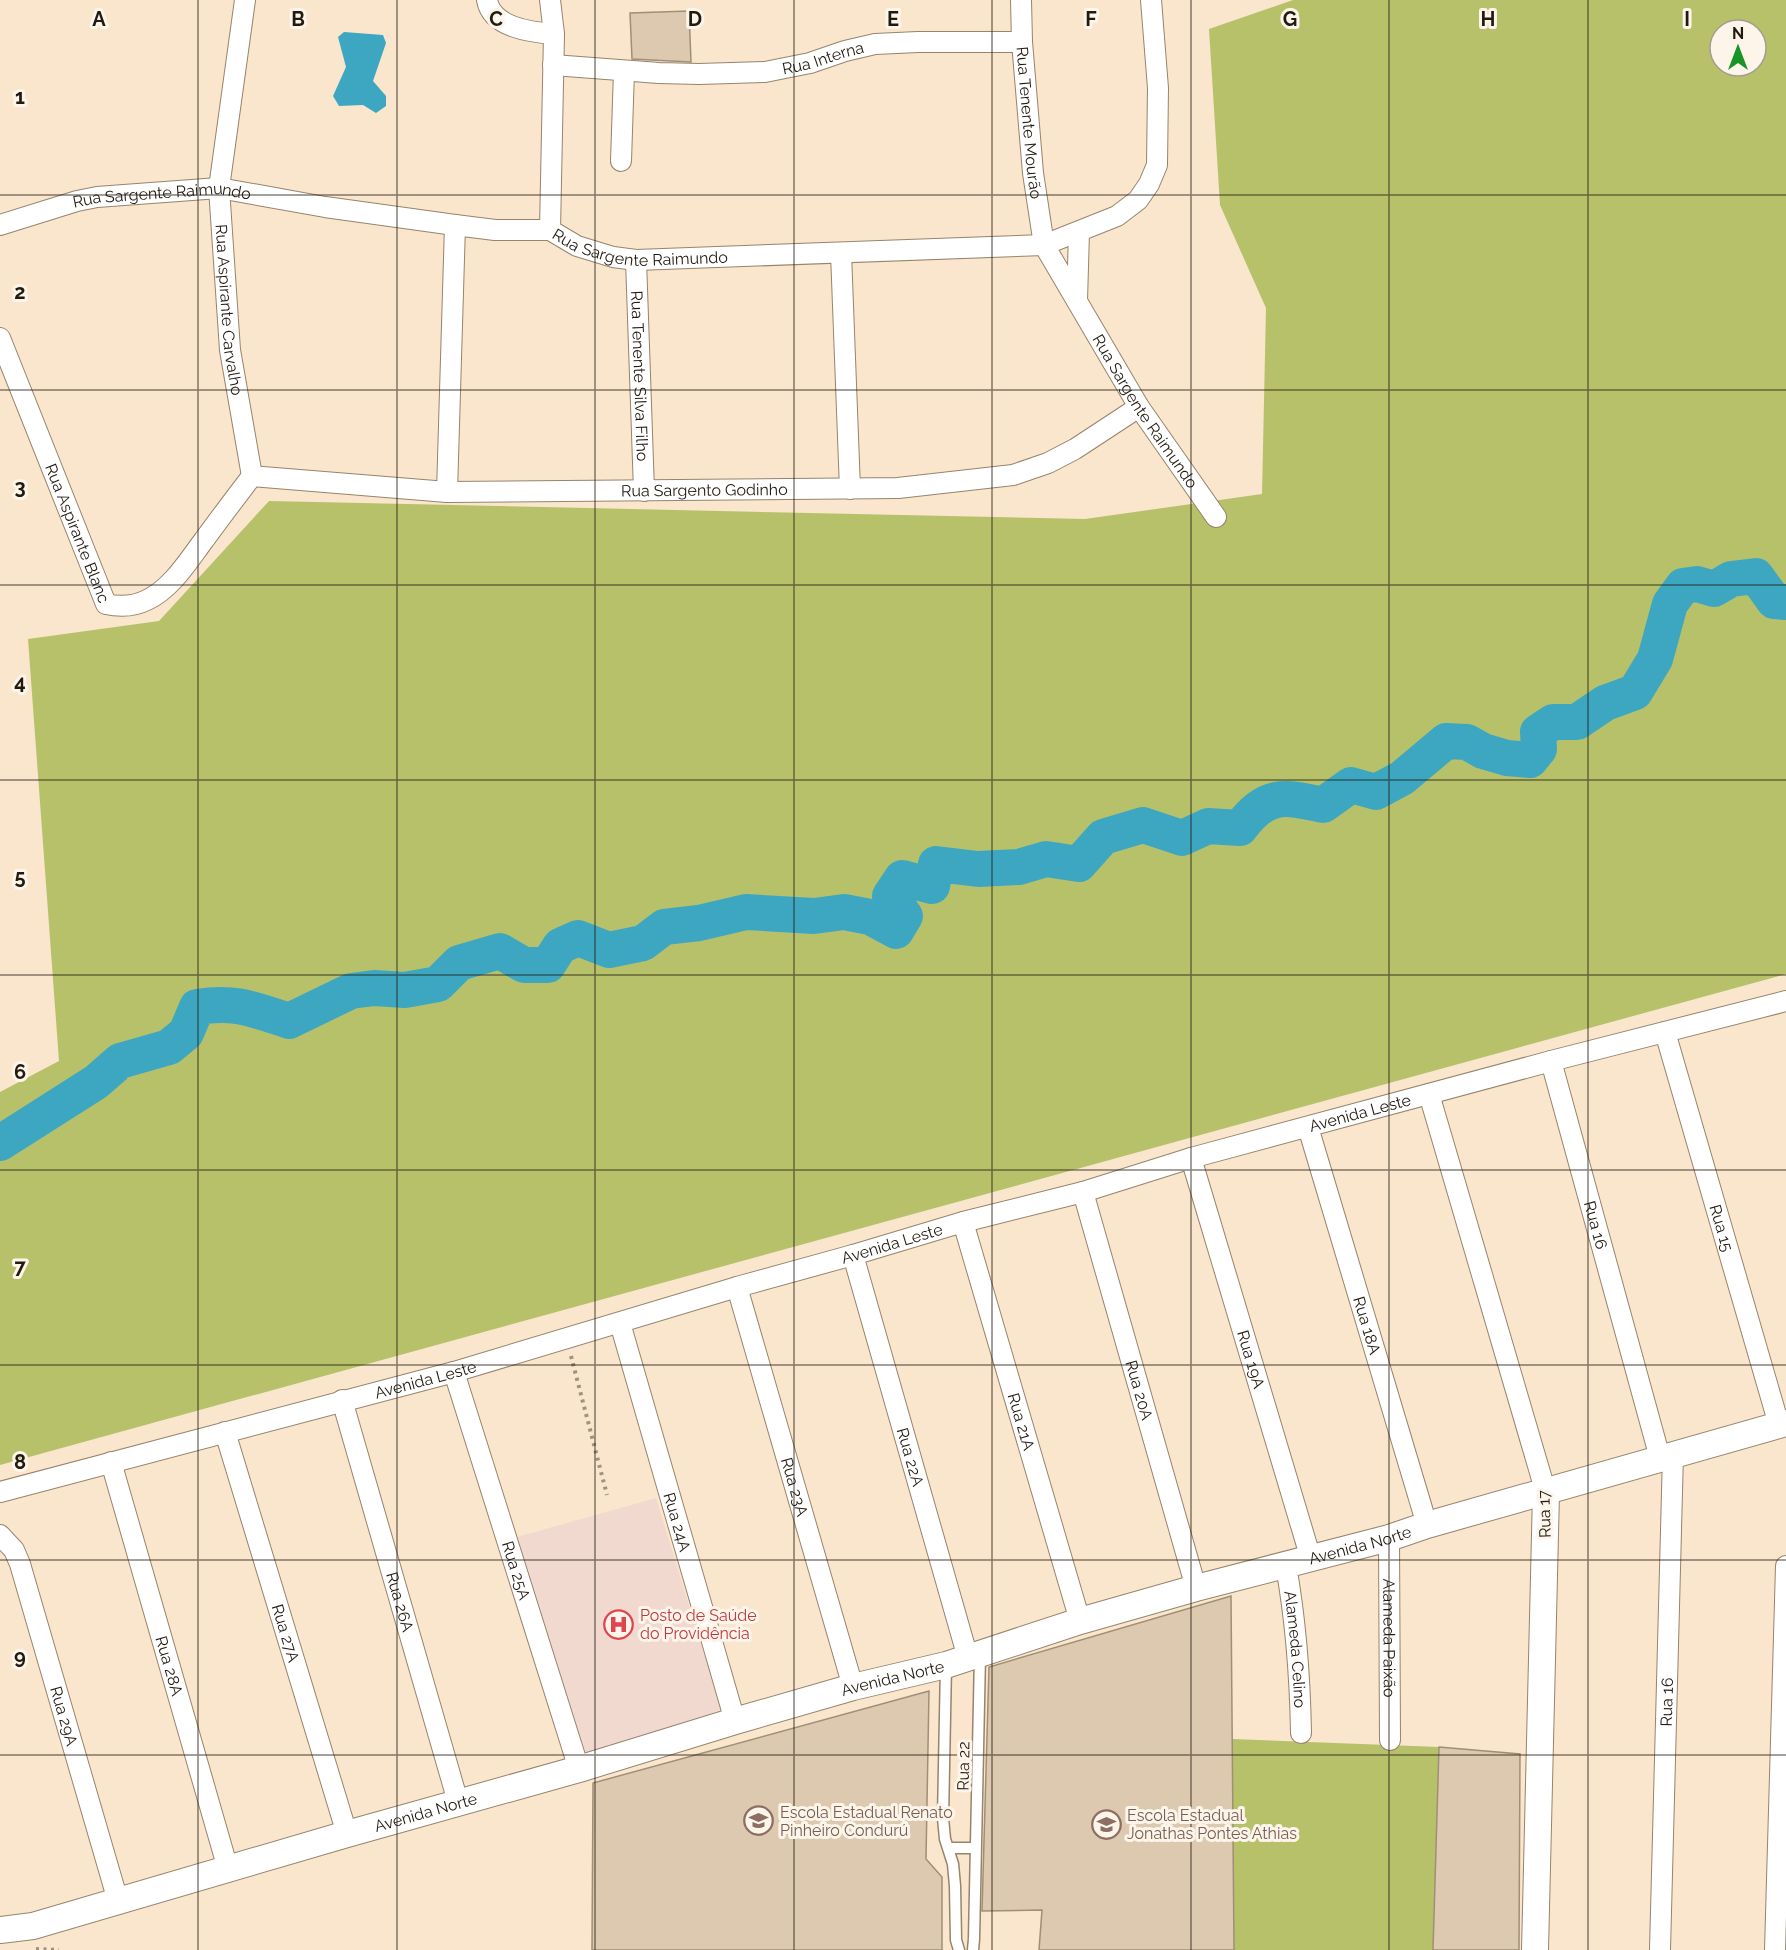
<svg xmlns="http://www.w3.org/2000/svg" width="1786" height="1950" font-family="Raleway,sans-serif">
  <rect width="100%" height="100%" fill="#f9e6cc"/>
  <path fill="#f1d9d0" d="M656 1498 721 1710 584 1758 517 1537Z"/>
  <path fill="#b7c16a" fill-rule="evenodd" d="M1293 0H1786V974L0 1465V1092L59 1061 28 639 159 621 269 501 1085 519 1262 494 1266 308 1220 205 1209 29ZM1720 30H1756V66H1720Z
    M1232 1739 1439 1747 1433 1950H1234Z"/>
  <path fill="#3da7c2" d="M344 32 383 35 386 43 373 81 386 96V106L376 113 363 105 339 106 333 96 346 67 338 37Z"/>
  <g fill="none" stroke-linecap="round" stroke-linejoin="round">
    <path stroke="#3da7c2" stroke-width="36" d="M0 1143 96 1082 120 1061 169 1047 186 1033 197 1007C235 1001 253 1009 289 1021L351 991 374 988 405 990 438 984 459 963 500 951 524 965H548L560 946 578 938 609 950 643 943 664 927 699 923 746 912 814 916 844 912 870 917 896 931 905 916 890 896 902 878 932 886 936 864 978 869 1019 867 1046 859 1079 864 1103 837 1143 825 1182 838 1208 826 1240 828C1266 793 1283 796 1323 805L1351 785 1376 792 1402 778 1446 741 1467 742 1483 751 1507 758 1530 760 1539 749 1538 732 1553 722H1577L1605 703 1635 692 1655 659 1670 604 1683 586 1697 584 1714 589 1731 579 1756 576 1774 601 1786 602"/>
  </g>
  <path fill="#dcc9b0" stroke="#a08e76" stroke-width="1.5" d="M689 11 691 62 632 59 630 13Z
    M1231 1596 1234 1950H1039L1042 1910 982 1911 989 1667Z
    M929 1691 926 1859 942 1877V1950H592L593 1783Z
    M1439 1747 1520 1754 1519 1950H1433Z"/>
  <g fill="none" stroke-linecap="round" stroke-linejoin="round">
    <defs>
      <path id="service" d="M946 1665 943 1818 945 1839 953 1864 955 1886 956 1940 959 1950
        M949 1848H976
        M973 1950 974 1939 980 1655"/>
      <g id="minor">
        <path id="s1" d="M245 0 219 188 230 350 252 476"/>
        <path d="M487 0C492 28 531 32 554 34"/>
        <path id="s2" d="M1021 0 1022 42 1033 173 1044 245 1139 407 1216 517"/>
        <path id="s3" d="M553 65 659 73 699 74 765 72 810 63 845 51 875 44 918 42H1022"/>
        <path d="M621 161 624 71"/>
        <path id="s4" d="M0 225 77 201 97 197 219 188 325 207 455 225 495 230H550L577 246 613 257 636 260 1044 245 1117 216 1138 200 1149 184 1157 165 1158 88 1151 0"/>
        <path d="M550 230 554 34 550 0"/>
        <path d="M841 253 850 489"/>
        <path id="s5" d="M636 260 644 491"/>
        <path d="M1077 301 1079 232"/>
        <path id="s6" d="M0 338 106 604C120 607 133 607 147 600 172 588 188 561 204 540 220 518 236 497 252 476"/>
        <path id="s7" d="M252 476 447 492 898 488 1013 475 1048 463 1075 449 1139 407"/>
        <path d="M447 492 455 225"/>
        <path id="s8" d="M1665 1032 1779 1425"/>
        <path id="s9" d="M1551 1061 1660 1458"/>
        <path d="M1429 1094 1546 1493"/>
        <path id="s10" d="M1308 1127 1427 1525"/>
        <path id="s11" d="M1191 1158 1311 1559"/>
        <path id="s12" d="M1083 1192 1196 1588"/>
        <path id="s13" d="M963 1222 1080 1621"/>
        <path id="s14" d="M853 1255 968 1658"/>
        <path id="s15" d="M737 1287 853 1687"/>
        <path id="s16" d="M620 1323 735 1721"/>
        <path id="s17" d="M454 1372 579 1769"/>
        <path id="s18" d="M342 1400 458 1802"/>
        <path id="s19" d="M225 1432 347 1834"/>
        <path id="s20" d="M111 1462 228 1869"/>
        <path id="s21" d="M0 1492 454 1372 737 1287 853 1255 963 1222 1083 1192 1191 1158 1551 1061 1786 1001"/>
        <path id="s22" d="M0 1535 14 1550 20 1564 118 1901"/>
        <path id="s23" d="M1389 1538 1390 1740"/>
        <path id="s24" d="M1286 1566C1296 1622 1300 1677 1301 1733"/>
        <path id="s25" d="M1660 1950 1673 1454"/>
        <path d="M1775 1950 1786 1566"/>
      </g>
      <g id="tertiary">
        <path id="s26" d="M0 1930 33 1926 347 1834 579 1769 735 1721 853 1687 946 1665 1080 1621 1196 1588 1389 1538 1427 1525 1786 1423"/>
        <path d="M1535 1950 1546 1493"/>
      </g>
    </defs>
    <use href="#service" stroke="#96846d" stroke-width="13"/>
    <use href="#minor" stroke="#96846d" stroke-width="22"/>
    <use href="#tertiary" stroke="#96846d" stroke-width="28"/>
    <path stroke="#a0927f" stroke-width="4" stroke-dasharray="3 4.5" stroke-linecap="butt" d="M571 1356 607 1495
      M36 1949 59 1950"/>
    <use href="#service" stroke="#fff" stroke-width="10"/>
    <use href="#minor" stroke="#fff" stroke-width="20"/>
    <use href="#tertiary" stroke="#fff" stroke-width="26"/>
  </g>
  <path fill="none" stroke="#211a11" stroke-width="1.5" stroke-opacity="0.55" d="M198 0V1950M397 0V1950M595 0V1950M794 0V1950M992 0V1950M1191 0V1950M1389 0V1950M1588 0V1950M0 195H1786M0 390H1786M0 585H1786M0 780H1786M0 975H1786M0 1170H1786M0 1365H1786M0 1560H1786M0 1755H1786"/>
  <defs>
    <symbol id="hospital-ring" viewBox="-11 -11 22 22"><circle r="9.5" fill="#fdf5ea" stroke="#e0444e" stroke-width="1.5"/><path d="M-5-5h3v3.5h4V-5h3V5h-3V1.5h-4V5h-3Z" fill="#e0444e"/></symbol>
    <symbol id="school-ring" viewBox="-11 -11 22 22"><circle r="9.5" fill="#fdf5ea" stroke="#8d6e63" stroke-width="1.5"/><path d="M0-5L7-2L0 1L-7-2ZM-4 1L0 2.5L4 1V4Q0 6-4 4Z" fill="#8d6e63"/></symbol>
  </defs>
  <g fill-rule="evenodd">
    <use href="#hospital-ring" x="602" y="1608" width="33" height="33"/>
    <use href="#school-ring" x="742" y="1804" width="33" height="33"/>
    <use href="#school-ring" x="1090" y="1808" width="33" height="33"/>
  </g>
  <g text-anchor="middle" stroke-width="6" stroke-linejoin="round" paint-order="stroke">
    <g font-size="16" fill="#211a11" stroke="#fdf5ea">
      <text dy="6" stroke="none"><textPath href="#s3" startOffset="272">Rua Interna</textPath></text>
      <text dy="6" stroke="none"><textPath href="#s2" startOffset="123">Rua Tenente Mourão</textPath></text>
      <text dy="6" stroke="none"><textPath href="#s4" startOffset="166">Rua Sargente Raimundo</textPath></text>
      <text dy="6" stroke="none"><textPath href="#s4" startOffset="652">Rua Sargente Raimundo</textPath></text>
      <text dy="6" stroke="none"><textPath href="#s1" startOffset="312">Rua Aspirante Carvalho</textPath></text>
      <text dy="6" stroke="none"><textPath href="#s5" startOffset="116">Rua Tenente Silva Filho</textPath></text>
      <text dy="6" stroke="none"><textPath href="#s2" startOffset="441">Rua Sargente Raimundo</textPath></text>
      <text dy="6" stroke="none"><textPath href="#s7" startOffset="453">Rua Sargento Godinho</textPath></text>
      <text dy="6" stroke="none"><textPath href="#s6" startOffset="210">Rua Aspirante Blanc</textPath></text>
      <text dy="6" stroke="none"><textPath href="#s21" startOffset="1412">Avenida Leste</textPath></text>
      <text dy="6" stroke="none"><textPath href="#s9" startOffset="170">Rua 16</textPath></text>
      <text dy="6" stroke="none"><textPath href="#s8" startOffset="204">Rua 15</textPath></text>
      <text dy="6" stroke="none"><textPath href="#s21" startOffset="926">Avenida Leste</textPath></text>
      <text dy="6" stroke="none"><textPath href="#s10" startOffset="207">Rua 18A</textPath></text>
      <text dy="6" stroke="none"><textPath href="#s11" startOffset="210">Rua 19A</textPath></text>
      <text dy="6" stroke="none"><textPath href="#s21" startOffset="440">Avenida Leste</textPath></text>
      <text dy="6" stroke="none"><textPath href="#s12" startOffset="206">Rua 20A</textPath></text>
      <text dy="6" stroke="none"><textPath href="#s13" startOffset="208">Rua 21A</textPath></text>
      <text dy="6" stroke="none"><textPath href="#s14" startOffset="210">Rua 22A</textPath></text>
      <text dy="6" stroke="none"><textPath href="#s15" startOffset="208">Rua 23A</textPath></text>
      <text transform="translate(1544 1514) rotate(-92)" y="6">Rua 17</text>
      <text dy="6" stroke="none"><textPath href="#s16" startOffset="207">Rua 24A</textPath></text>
      <text dy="6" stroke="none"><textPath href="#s26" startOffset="1414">Avenida Norte</textPath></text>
      <text dy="6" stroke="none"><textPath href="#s17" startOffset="208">Rua 25A</textPath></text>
      <text dy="6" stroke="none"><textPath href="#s18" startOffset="210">Rua 26A</textPath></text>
      <text dy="6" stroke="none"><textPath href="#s19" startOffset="210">Rua 27A</textPath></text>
      <text dy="6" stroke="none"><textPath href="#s23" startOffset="100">Alameda Paixão</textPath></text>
      <text dy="6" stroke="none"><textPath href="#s24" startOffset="84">Alameda Celino</textPath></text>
      <text dy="6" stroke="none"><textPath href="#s20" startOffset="212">Rua 28A</textPath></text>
      <text dy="6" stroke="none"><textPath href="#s26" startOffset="928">Avenida Norte</textPath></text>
      <text dy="6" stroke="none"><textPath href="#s25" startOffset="248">Rua 16</textPath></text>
      <text dy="6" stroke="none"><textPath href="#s22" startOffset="194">Rua 29A</textPath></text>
      <text transform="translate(963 1766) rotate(-89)" y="6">Rua 22</text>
      <text dy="6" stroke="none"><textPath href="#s26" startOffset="442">Avenida Norte</textPath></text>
    </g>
    <g font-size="16" fill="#be3a42" stroke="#fdf5ea" text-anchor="start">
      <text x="640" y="1621">Posto de Saúde<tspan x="640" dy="18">do Providência</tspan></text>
    </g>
    <g font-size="16" fill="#785e54" stroke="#fdf5ea" text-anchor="start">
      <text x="780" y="1818">Escola Estadual Renato<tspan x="780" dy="18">Pinheiro Condurú</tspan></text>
      <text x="1127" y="1821">Escola Estadual<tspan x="1127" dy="18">Jonathas Pontes Athias</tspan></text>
    </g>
  </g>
  <g font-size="20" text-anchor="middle" font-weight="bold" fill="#211a11" stroke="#fdf5ea" stroke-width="6" stroke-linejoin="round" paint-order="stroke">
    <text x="99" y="26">A</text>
    <text x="298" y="26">B</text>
    <text x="496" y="26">C</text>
    <text x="695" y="26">D</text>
    <text x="893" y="26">E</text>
    <text x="1091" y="26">F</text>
    <text x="1290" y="26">G</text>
    <text x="1488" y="26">H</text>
    <text x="1687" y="26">I</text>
    <text x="20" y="104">1</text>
    <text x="20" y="299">2</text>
    <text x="20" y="494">3</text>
    <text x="20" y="689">4</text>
    <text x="20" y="884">5</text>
    <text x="20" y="1079">6</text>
    <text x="20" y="1274">7</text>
    <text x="20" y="1469">8</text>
    <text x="20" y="1664">9</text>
  </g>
  <g transform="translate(1738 48)"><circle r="28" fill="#fdf5ea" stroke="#a59d93" stroke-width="1.5"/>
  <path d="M0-4.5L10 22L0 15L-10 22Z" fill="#189526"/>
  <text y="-9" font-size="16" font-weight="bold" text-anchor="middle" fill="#211a11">N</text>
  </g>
</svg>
